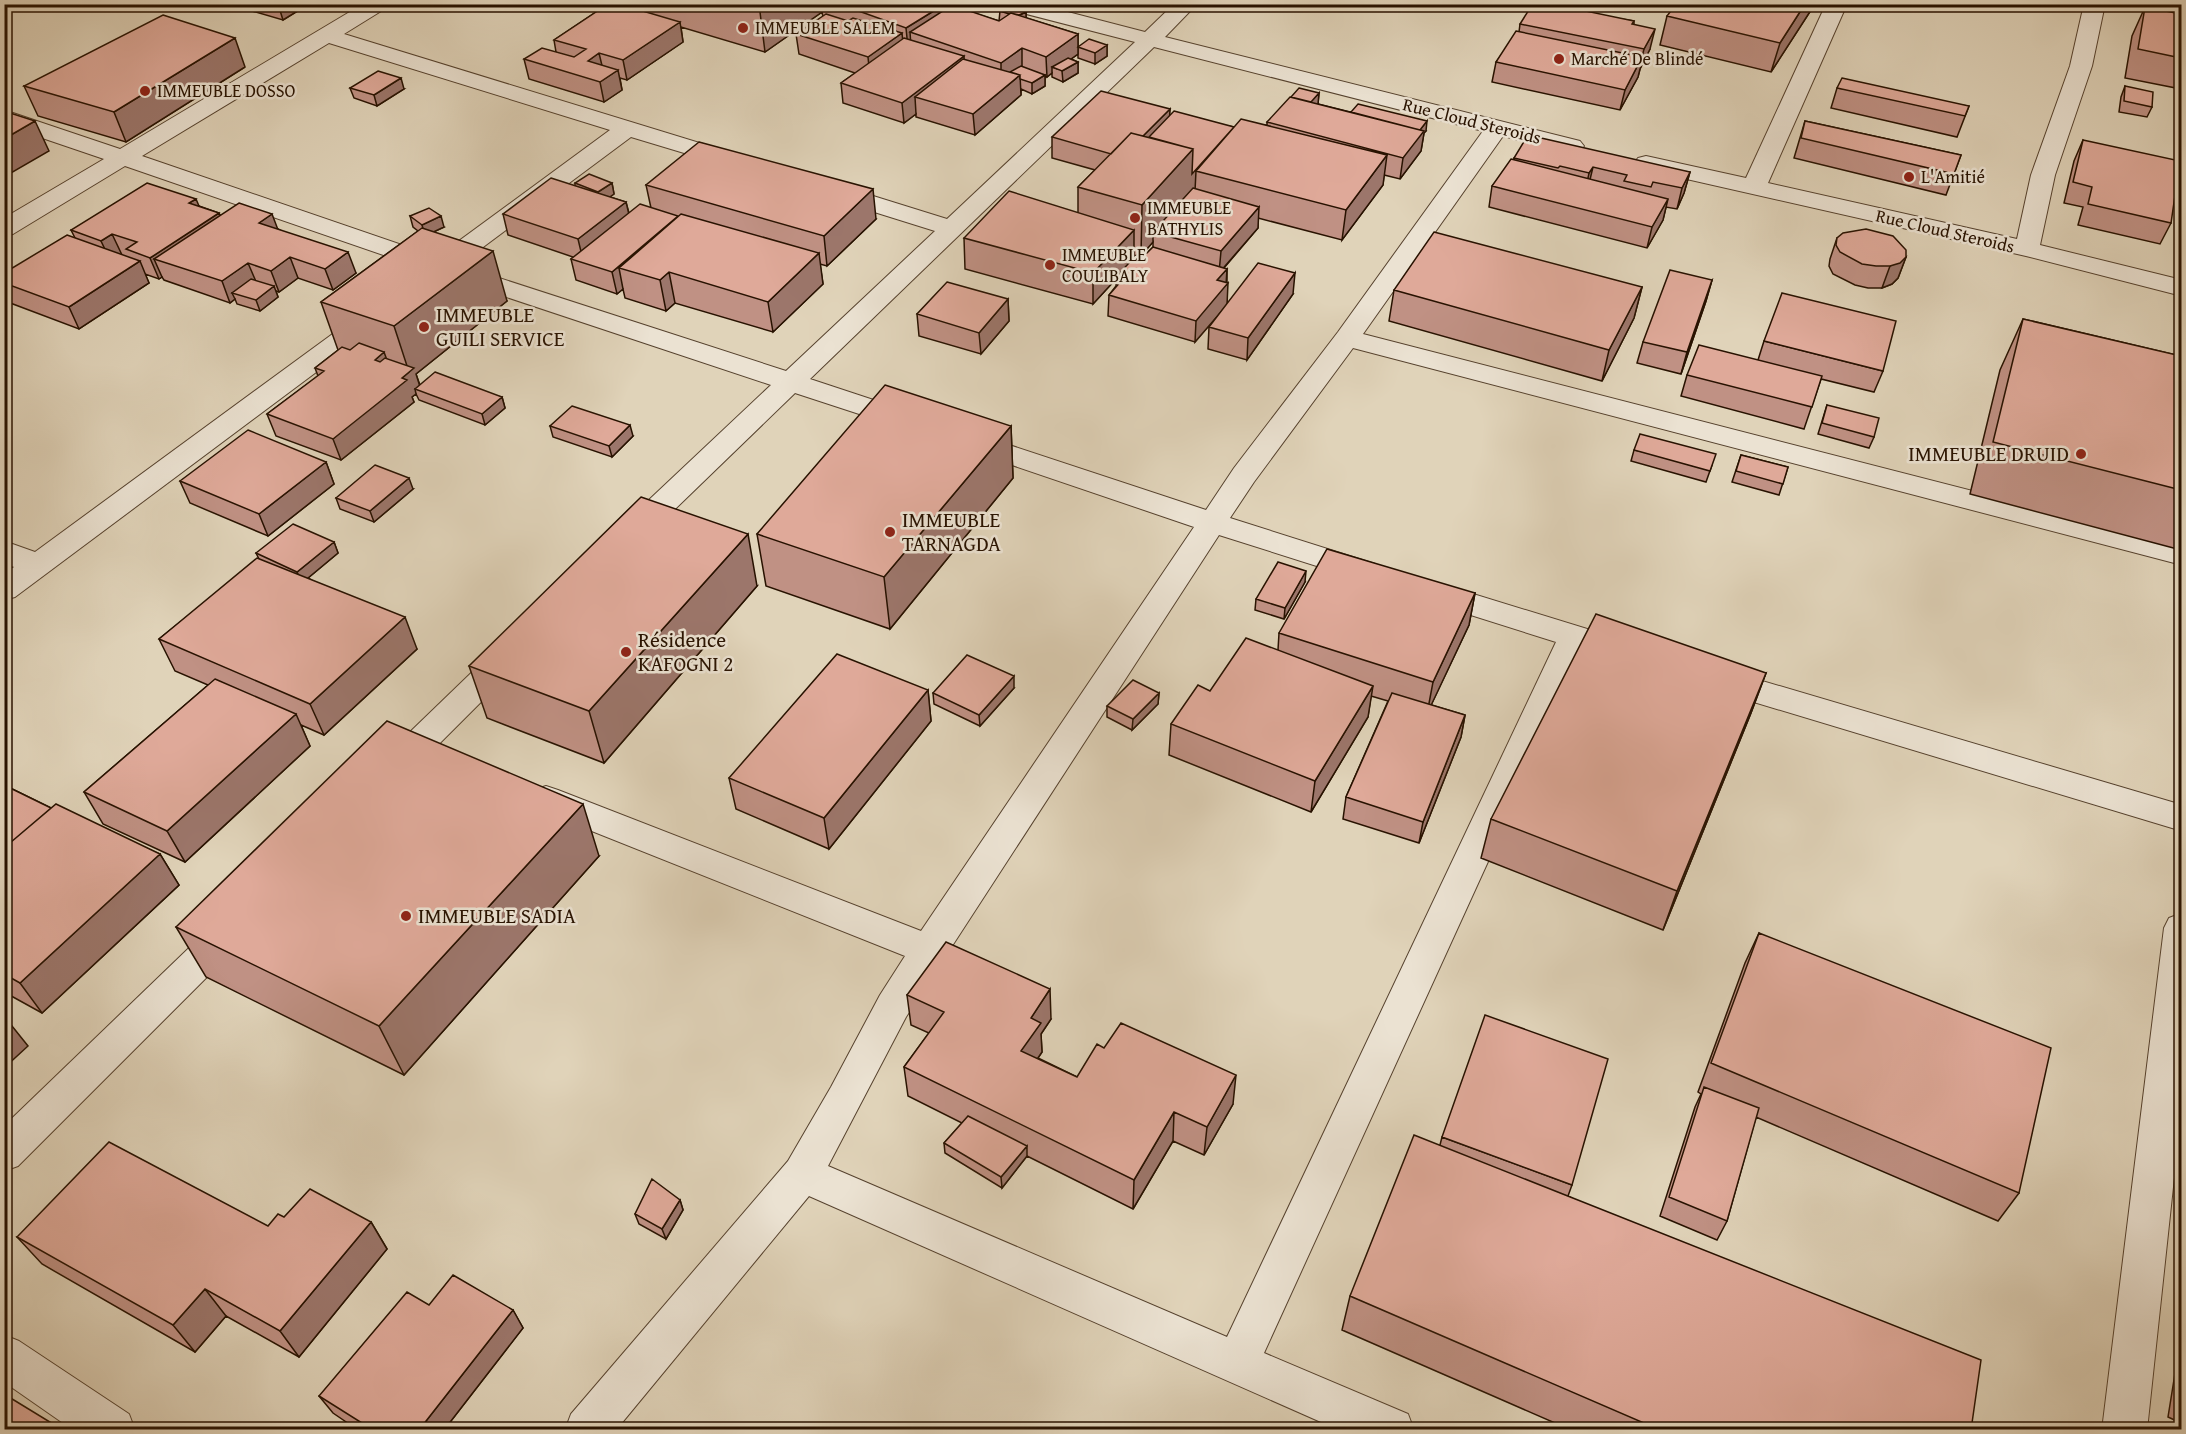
<svg xmlns="http://www.w3.org/2000/svg" width="2186" height="1434" font-family="'Gentium Book Plus',serif">
  <rect width="100%" height="100%" fill="#e0d3b9"/>
  <filter id="stains"><feTurbulence type="fractalNoise" baseFrequency=".00333" numOctaves="4"/><feColorMatrix values="0 0 0 0 .2 0 0 0 0 .09 0 0 0 0 .02 0 0 0 .5 -.17"/></filter>
  <radialGradient id="worn" r=".72"><stop offset=".6" stop-color="#630" stop-opacity="0"/><stop offset="1" stop-color="#630" stop-opacity=".3"/></radialGradient>
  <g fill="none" stroke-linecap="round" stroke-linejoin="round">
    <defs>
      <path id="minor" d="M363 4H389L386 8 344 34 742 156 746 161 742 166 734 168 631 137 459 265 786 371 935 231 823 196 820 191 823 186 832 184 841 186 947 219 1135 42 1003 8 1000 4H1037L1145 32 1174 4H1197L1165 37 1580 141 1584 146 1580 151 1572 153 1503 136 1363 334 2182 545V565L1353 348 1254 482 1230 518 1375 564 1379 571 1375 578 1364 581 1219 535 906 1017 828 1166 1227 1337 1556 642 1420 599 1416 592 1420 585 1431 581 1636 644 1641 652 1636 660 1625 663 1584 651 1264 1353 1408 1414 1414 1430H1339L809 1196 616 1430H565L571 1414 788 1161 831 1087 880 995 905 956 534 808 529 799 534 790 546 786 558 790 921 931 1194 527 959 447 955 441 959 435 969 432 979 435 1206 510 1234 468 1338 332 1483 131 1154 47 810 379 919 415 923 421 919 427 909 430 899 427 795 393 640 543 629 546 618 543 614 536 618 529 771 385 443 276 436 278 427 275 424 269 125 166 13 234 4 236V218L104 159 4 125V110L120 149ZM329 43 610 130 437 257 142 156Z
        M1826 4H1847L1768 183 2017 239 2031 175 2070 66 2084 4H2105L2092 66 2055 175 2040 245 2182 280V296L2026 256 1638 168 1634 163 1638 158 1646 156 1746 178Z
        M373 309 382 311 386 317 382 323 15 597 4 600V574L14 567 4 563V541L35 552 364 311Z
        M507 646 518 649 523 657 518 665 406 777 394 781 382 777 377 768 382 759 496 649Z
        M1715 667 2182 805V831L1704 687 1699 679 1704 671Z
        M2182 913V1103L2147 1430H2102L2164 928 2169 918Z
        M230 916 243 921 248 931 243 941 18 1166 4 1171V1126L217 921Z
        M4 1335 19 1341 129 1414 135 1430H73L4 1382Z"/>
    </defs>
    <use href="#minor" stroke="#56422e" stroke-width="2"/>
    <use href="#minor" fill="#ebe2d2" fill-rule="evenodd"/>
  </g>
  <path fill="#c09184" stroke="#281200" stroke-width="1.5" fill-rule="evenodd" d="M228 4H309L283 20Z
    M608 4H950L951 6 999 21 1000 11 1026 12V18L1078 34V54L1071 59 1078 62V73L1063 82 1052 77V73L1047 77 1045 76V86L1032 94 1021 89V95L975 135 916 117V114L904 123 843 103 841 83 855 73 799 54 796 34 823 17 822 12 765 52 681 27 683 42 627 80 620 78 622 90 604 102 529 79 524 59 556 52 554 40Z
    M1813 7 1771 72 1660 45 1667 16Z
    M2145 7 2181 14V89L2125 78 2132 36Z
    M1555 9 1634 21V25L1650 49 1640 69 1638 77 1620 110 1492 82 1496 62 1519 32 1520 24Z
    M1107 45V56L1095 64 1078 58V47Z
    M245 67 126 142 38 116 24 86Z
    M2125 86 2152 107 2147 117 2119 112 2121 97Z
    M350 88 404 89 377 106 354 98Z
    M1837 88 1969 106 1957 137 1831 108Z
    M1319 93 1318 104 1426 131 1424 133 1421 151 1400 179 1384 175 1383 185 1342 240 1258 218V228L1224 268 1227 269V305L1293 294 1247 360 1208 349 1209 327 1226 305 1195 342 1108 316 1109 295 1116 286V279L1093 304 965 269 964 238 1078 213V187L1095 170 1052 158V137L1170 109 1169 116 1234 127 1267 125V122ZM1153 242V247L1147 253 1144 252Z
    M1805 121 1961 155 1946 195 1794 158Z
    M2083 140 2171 223 2160 244 2078 225 2083 207 2064 203 2074 161Z
    M1514 158 1690 172 1684 193 1677 209 1666 207 1663 220 1647 248 1489 207 1492 186 1514 160Z
    M575 183H612L614 194 610 197 626 202 629 213 651 208 646 185 876 219 827 266 820 264 823 284 773 332 675 303 666 311 625 298 623 289 617 294 576 280 571 259 573 257 508 235 503 214 575 186Z
    M199 206 219 213 220 215 278 229 356 273 333 290 298 278 279 292 276 291 278 297 260 311 237 304 235 299 230 303 164 280 162 277 159 279 145 274 149 283 79 329 5 301 4 300V273L75 238 71 230Z
    M410 216 444 227 433 232 507 301 416 374 420 385 502 397 505 408 485 425 419 400 416 394 412 397 414 402 341 460 276 436 267 414 318 376 315 368 338 350 321 302 418 231 413 227Z
    M1837 238 1906 257 1898 278 1892 284 1882 288H1868L1855 285 1833 274 1829 266 1830 259Z
    M1712 280 1706 301 1681 374 1637 363 1643 342Z
    M1642 287 1634 318 1602 381 1389 321 1394 290Z
    M1008 299 1009 321 981 354 919 336 917 314Z
    M2023 319 2181 356V550L1970 494 2000 370Z
    M1764 341 1883 371 1874 392 1821 379 1804 429 1681 396 1687 375 1758 360Z
    M1827 405 1874 437 1869 448 1818 434Z
    M550 426 633 436 612 457 553 437Z
    M1011 426 1013 478 890 629 766 586 757 534Z
    M1634 450 1712 465 1706 482 1631 461Z
    M1741 455 1788 467 1779 495 1732 482Z
    M326 462 334 484 268 536 190 503 180 481Z
    M413 489 374 522 340 509 336 498Z
    M334 542 338 553 308 578 417 649 324 735 301 725 310 746 185 862 103 824 84 792 208 685 175 671 159 639 259 559 256 553Z
    M1305 582 1284 619 1255 610 1256 599Z
    M757 586 604 763 487 718 469 666Z
    M1475 593 1469 625 1431 705 1465 715 1461 737 1419 843 1343 819 1346 797 1388 701 1371 696 1368 717 1311 812 1169 755 1171 724 1210 691 1278 650 1279 633Z
    M1766 673 1751 713 1663 930 1481 858 1491 819Z
    M1014 688 980 726 934 704 933 693Z
    M928 690 931 721 829 849 736 809 729 778Z
    M1159 693 1158 704 1132 730 1107 717V706Z
    M4 785 51 808 160 854 179 885 42 1013 4 992Z
    M599 856 404 1075 206 977 176 927Z
    M1759 933 2019 1193 1998 1221 1756 1117 1727 1221 1717 1240 1660 1216 1695 1107 1701 1094 1698 1092 1745 963Z
    M907 995 1051 1019 1041 1034 1042 1052 1038 1058 1077 1077 1104 1048 1233 1104 1204 1155 1173 1141 1133 1209 1027 1156 1002 1188 945 1153 944 1143 962 1123 908 1096 904 1067 929 1033 911 1025Z
    M1442 1137 1572 1185 1568 1196 1971 1430H1571L1342 1330 1350 1296 1440 1145Z
    M680 1200 683 1210 666 1239 639 1224 635 1214Z
    M284 1217 371 1222 387 1249 299 1357 226 1316 195 1352 42 1264 17 1237 268 1226Z
    M513 1310 523 1328 444 1430H358L333 1413 319 1396Z
    M2181 1336V1423L2168 1417Z"/>
  <path fill="#9c766b" stroke="#281200" stroke-width="1.5" d="M278 4H309L283 20Z
    M759 4H822V12L765 52Z
    M945 4H950L951 21 910 32 911 47 908 48 906 28Z
    M1805 4H1814L1813 7 1771 72 1780 43Z
    M1026 12V22L1016 17Z
    M680 22 683 42 627 80 623 60Z
    M1655 29 1650 49 1640 69 1638 77 1620 110 1625 90 1642 57 1644 49Z
    M902 33 904 53 870 77 868 57Z
    M1078 34V54L1057 69 1052 67V73L1047 77 1046 57Z
    M235 38 245 67 126 142 114 112Z
    M1107 45V56L1095 64V53Z
    M1022 48V69L1001 83V63Z
    M599 53 604 74 588 61Z
    M964 56 965 76 915 97 916 114 904 123 902 103Z
    M1078 62V73L1063 82 1062 71Z
    M618 70 622 90 604 102 600 82Z
    M1020 75 1021 95 975 135 973 114Z
    M1045 75V86L1032 94V83Z
    M401 78 404 89 377 106 374 95Z
    M1319 93 1318 104 1308 105Z
    M1170 109 1169 129 1122 157Z
    M35 121 49 151 4 177V139Z
    M1427 121 1426 131 1424 133 1421 151 1400 179 1403 158 1415 136Z
    M1235 127 1196 171 1195 191 1153 232V242L1141 256 1142 205 1193 149Z
    M1387 155 1383 185 1342 240 1346 210Z
    M1593 167 1588 188 1585 193 1589 173Z
    M1690 172 1684 193 1677 209 1682 188Z
    M612 183 614 194 601 203 598 192Z
    M873 189 876 219 827 266 824 236Z
    M196 199 205 220 189 203Z
    M1668 199 1663 220 1647 248 1652 227Z
    M626 202 631 223 583 260 578 239Z
    M1259 207 1258 228 1219 273 1221 251Z
    M219 213 227 234 154 259 162 277 159 279 150 258Z
    M272 214 280 235 259 223Z
    M441 216 444 227 425 236 422 225Z
    M681 217 619 268 623 289 617 294 612 272Z
    M1134 230V261L1116 277V279L1093 304V273Z
    M112 234 122 255 111 262 101 241Z
    M493 251 507 301 416 374 421 390 415 389 416 394 412 397 414 402 341 460 333 439 409 372 394 326Z
    M348 252 356 273 333 290 325 269Z
    M819 253 823 284 773 332 768 302Z
    M290 257 298 278 279 292 271 271Z
    M1906 257 1898 278 1892 284 1882 288 1890 266Z
    M140 261 149 283 79 329 69 307Z
    M248 263 257 284 232 293 235 299 230 303 222 281Z
    M1227 269 1226 285 1228 283 1227 305 1195 342 1196 321 1217 280Z
    M669 272 675 303 666 311 660 280Z
    M1295 273 1293 294 1247 360 1248 338Z
    M1712 280 1706 301 1681 374 1687 352Z
    M274 286 278 297 260 311 256 300Z
    M1642 287 1634 318 1602 381 1609 350Z
    M1008 299 1009 321 981 354 979 333Z
    M384 352 392 374 375 360Z
    M502 397 505 408 485 425 482 414Z
    M630 425 633 436 612 457 609 446Z
    M1011 426 1013 478 890 629 884 577Z
    M326 462 334 484 268 536 259 514Z
    M409 478 413 489 374 522 370 511Z
    M748 534 757 586 604 763 589 711Z
    M334 542 338 553 302 583 297 572Z
    M1306 571 1305 582 1284 619 1285 608Z
    M1475 593 1469 625 1427 714 1433 682Z
    M405 617 417 649 324 735 310 704Z
    M1766 673 1751 713 1663 930 1677 891Z
    M1014 676V688L980 726 979 715Z
    M1373 686 1368 717 1311 812 1315 781Z
    M928 690 931 721 829 849 824 818Z
    M1159 693 1158 704 1132 730 1133 719Z
    M296 714 310 746 185 862 167 831Z
    M1465 715 1461 737 1419 843 1423 822Z
    M583 804 599 856 404 1075 379 1026Z
    M160 854 179 885 42 1013 20 983Z
    M1050 989 1051 1019 1041 1034 1042 1052 1023 1080 1021 1051 1031 1018Z
    M4 1016 28 1046 4 1068Z
    M1236 1075 1233 1104 1204 1155 1207 1127Z
    M1174 1112 1173 1141 1133 1209 1134 1180Z
    M1027 1146V1156L1002 1188 1001 1177Z
    M680 1200 683 1210 666 1239 662 1229Z
    M371 1222 387 1249 299 1357 280 1331Z
    M205 1289 226 1316 195 1352 173 1325Z
    M513 1310 523 1328 444 1430H419Z"/>
  <path fill="#dfa999" stroke="#281200" stroke-width="1.5" d="M608 4H619L680 22 623 60 599 53 588 61 618 70 600 82 524 59 542 48 574 57 586 49 554 40Z
    M839 4H945L906 28Z
    M1676 4H1805L1780 43 1667 16Z
    M952 5 999 21 1011 13 1078 34 1046 57 1022 48 1001 63 910 32Z
    M1010 5 1026 12 1019 15 1011 13 1009 14 1000 11Z
    M1532 5 1555 9 1557 5 1634 21 1632 24 1655 29 1644 49 1520 24Z
    M2145 7 2181 14V58L2138 49Z
    M826 14 848 21 853 18 902 33 868 57 796 34Z
    M163 15 235 38 114 112 24 86Z
    M1516 31 1642 57 1625 90 1496 62Z
    M904 38 964 56 902 103 841 83Z
    M1089 39 1107 45 1095 53 1078 47Z
    M1068 58 1078 62 1062 71 1052 67Z
    M963 59 1020 75 973 114 915 97Z
    M1021 66 1045 75 1032 83 1020 79V75L1010 72Z
    M378 71 401 78 374 95 350 88Z
    M1842 78 1969 106 1965 116 1837 88Z
    M2125 86 2153 92 2152 107 2124 101Z
    M1299 88 1319 93 1311 102 1291 97Z
    M1101 91 1170 109 1143 136 1131 133 1111 154 1052 137Z
    M1290 97 1424 131 1403 158 1267 122Z
    M1358 104 1427 121 1420 130 1351 112Z
    M4 111 35 121 4 139Z
    M1174 111 1234 127 1192 174 1193 149 1149 137Z
    M1241 119 1387 155 1346 210 1196 171Z
    M1805 121 1961 155 1954 174 1801 138Z
    M1131 133 1193 149 1142 205 1078 187Z
    M1528 135 1690 172 1682 188 1653 182 1651 187 1624 181 1627 175 1593 167 1589 173 1560 166 1558 168 1514 158Z
    M2083 140 2180 161 2171 223 2088 204 2092 187 2073 182Z
    M699 142 873 189 824 236 646 185Z
    M1511 159 1668 199 1652 227 1492 186Z
    M589 174 612 183 598 192 575 183Z
    M551 178 626 202 578 239 503 214Z
    M147 183 196 199 189 203 219 213 150 258 126 249 137 242 112 234 101 241 71 230Z
    M1193 188 1259 207 1221 251 1153 232Z
    M1009 191 1134 230 1093 273 964 238Z
    M239 203 272 214 259 223 348 252 325 269 290 257 271 271 248 263 222 281 154 259Z
    M640 204 678 216 612 272 571 259Z
    M429 208 441 216 422 225 410 216Z
    M681 214 819 253 768 302 669 272 660 280 619 268Z
    M422 228 493 251 394 326 321 302Z
    M1866 229 1893 236 1906 250V257L1900 263 1890 266H1876L1862 264 1840 252 1836 245 1837 238 1843 233Z
    M1434 232 1642 287 1609 350 1394 290Z
    M67 235 140 261 69 307 4 283V273Z
    M1153 247 1227 269 1217 280 1228 283 1196 321 1109 295 1123 279 1116 277 1140 251 1147 253Z
    M1258 263 1295 273 1248 338 1209 327Z
    M1670 270 1712 280 1687 352 1643 342Z
    M251 279 274 286 256 300 232 293Z
    M947 282 1008 299 979 333 917 314Z
    M1782 293 1896 321 1883 371 1764 341Z
    M2023 319 2181 356V490L1993 442Z
    M359 343 384 352 375 360 380 362 385 358 414 368 402 378 407 380 333 439 267 414 324 371 315 368 342 347 350 350Z
    M1699 345 1822 376 1812 407 1687 375Z
    M435 372 502 397 482 414 415 389Z
    M885 385 1011 426 884 577 757 534Z
    M1827 405 1879 418 1874 437 1822 423Z
    M572 406 630 425 609 446 550 426Z
    M248 430 326 462 259 514 180 481Z
    M1640 434 1716 454 1710 471 1634 450Z
    M1741 455 1788 467 1783 484 1736 471Z
    M375 465 409 478 370 511 336 498Z
    M641 497 748 534 589 711 469 666Z
    M293 524 334 542 297 572 256 553Z
    M1327 549 1475 593 1433 682 1279 633Z
    M257 558 405 617 310 704 159 639Z
    M1278 562 1306 571 1285 608 1256 599Z
    M1596 614 1766 673 1677 891 1491 819Z
    M1246 638 1373 686 1315 781 1171 724 1198 685 1210 691Z
    M837 654 928 690 824 818 729 778Z
    M967 655 1014 676 979 715 933 693Z
    M215 679 296 714 167 831 84 792Z
    M1133 680 1159 693 1133 719 1107 706Z
    M1392 693 1465 715 1423 822 1346 797Z
    M387 721 583 804 379 1026 176 927Z
    M4 785 51 808 4 848Z
    M56 804 160 854 20 983 4 974V848Z
    M1759 933 2051 1048 2019 1193 1711 1063Z
    M946 942 1050 989 1031 1018 1041 1023 1021 1051 1077 1077 1097 1044 1104 1048 1121 1023 1236 1075 1207 1127 1174 1112 1134 1180 904 1067 944 1012 907 995Z
    M1485 1015 1608 1059 1572 1185 1442 1137Z
    M1704 1087 1759 1108 1727 1221 1669 1197Z
    M968 1116 1027 1146 1001 1177 944 1143Z
    M1414 1135 1981 1360 1971 1430H1660L1350 1296Z
    M109 1142 268 1226 278 1214 284 1217 310 1189 371 1222 280 1331 205 1289 173 1325 17 1237Z
    M652 1179 680 1200 662 1229 635 1214Z
    M453 1275 513 1310 419 1430H373L319 1396 407 1292 429 1305Z
    M4 1394 63 1430H4Z"/>
  <g fill="#8f2418" stroke="#ebe2d2" stroke-width="2">
    <circle cx="743" cy="28" r="6"/>
    <circle cx="1559" cy="59" r="6"/>
    <circle cx="145" cy="91" r="6"/>
    <circle cx="1909" cy="177" r="6"/>
    <circle cx="1135" cy="218" r="6"/>
    <circle cx="1050" cy="265" r="6"/>
    <circle cx="424" cy="327" r="6"/>
    <circle cx="2081" cy="454" r="6"/>
    <circle cx="890" cy="532" r="6"/>
    <circle cx="626" cy="652" r="6"/>
    <circle cx="406" cy="916" r="6"/>
  </g>
  <g text-anchor="middle" stroke-width="5" stroke-linejoin="round" paint-order="stroke">
    <g font-size="18" fill="#281200" stroke="#ebe2d2" text-anchor="start">
      <text x="755" y="34">IMMEUBLE SALEM</text>
      <text x="1571" y="65">Marché De Blindé</text>
      <text x="157" y="97">IMMEUBLE DOSSO</text>
      <text x="1921" y="183">L'Amitié</text>
      <text x="1147" y="214">IMMEUBLE<tspan x="1147" dy="21">BATHYLIS</tspan></text>
      <text x="1062" y="261">IMMEUBLE<tspan x="1062" dy="21">COULIBALY</tspan></text>
    </g>
    <g font-size="18" fill="#281200" stroke="#ebe2d2">
      <text transform="translate(1472 121) rotate(14)" y="6">Rue Cloud Steroids</text>
      <text transform="translate(1945 231) rotate(13)" y="6">Rue Cloud Steroids</text>
    </g>
    <g font-size="21" fill="#281200" stroke="#ebe2d2" text-anchor="start">
      <text x="436" y="322">IMMEUBLE<tspan x="436" dy="24">GUILI SERVICE</tspan></text>
      <text x="2069" y="461" text-anchor="end">IMMEUBLE DRUID</text>
      <text x="902" y="527">IMMEUBLE<tspan x="902" dy="24">TARNAGDA</tspan></text>
      <text x="638" y="647">Résidence<tspan x="638" dy="24">KAFOGNI 2</tspan></text>
      <text x="418" y="923">IMMEUBLE SADIA</text>
    </g>
  </g>
  <rect width="2186" height="1434" fill="none" stroke="#e0d3b9" stroke-width="24"/>
  <rect x="6" y="6" width="2174" height="1422" fill="none" stroke="#281200" stroke-width="3"/>
  <rect x="12" y="12" width="2162" height="1410" fill="none" stroke="#281200" stroke-width="1.5"/>
  <rect width="100%" height="100%" filter="url(#stains)"/>
  <rect width="100%" height="100%" fill="url(#worn)"/>
</svg>
